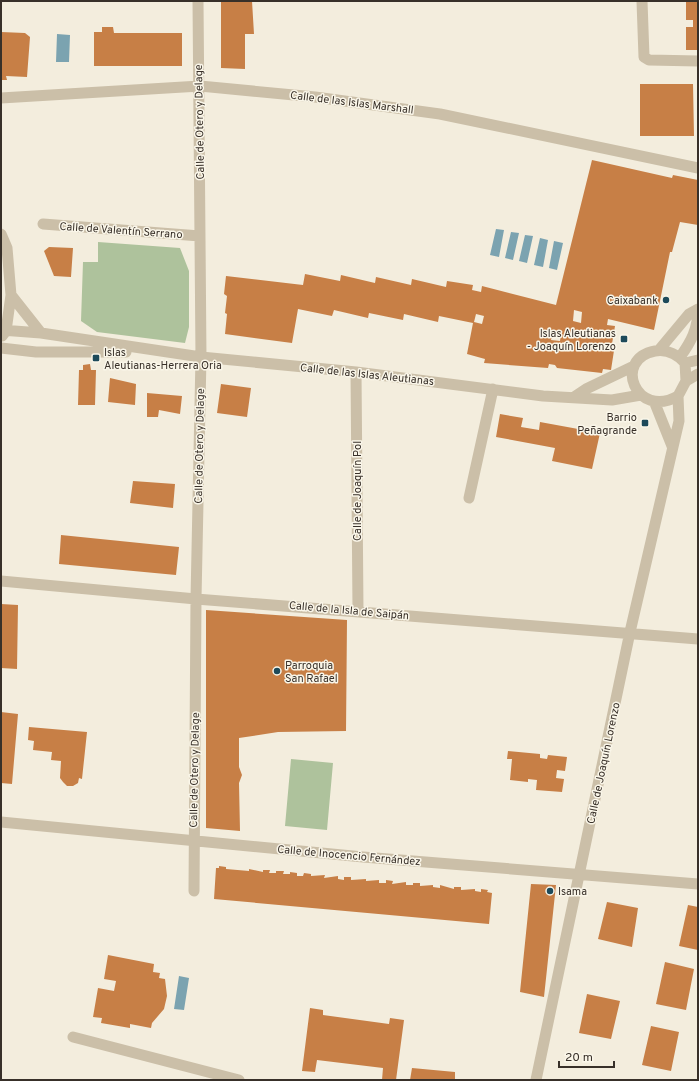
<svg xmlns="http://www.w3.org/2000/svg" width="699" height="1081" font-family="Overpass,sans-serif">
  <rect width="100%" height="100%" fill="#f3eddd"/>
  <path fill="#aec29c" d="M98 242 180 248 189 271V327L185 343 97 332 81 321 83 262H98Z
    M291 759 333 763 327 830 285 826Z"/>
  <path fill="#7ba3b0" d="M57 34 70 35 69 62H56Z
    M496 229 504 230 499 257 490 255Z
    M511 232 519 233 513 260 505 258Z
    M525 235 533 236 527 263 519 261Z
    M540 238 548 240 543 267 534 265Z
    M554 241 563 243 557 270 549 268Z
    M179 976 189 978 184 1010 174 1009Z"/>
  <path fill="#c77f46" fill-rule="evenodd" d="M221 1H252L254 34H245V69L221 68Z
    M686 1H698V50H686V27H693V20H686Z
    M102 27H113L114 33H182V66H94V32H102Z
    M1 32 25 33 30 37 27 77 6 76 7 80H1Z
    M640 84H693L694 136H640Z
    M592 160 672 178 673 175 698 180V225L680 222 672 252H670L654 330 608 319 607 325 615 326 612 344H615L611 370 603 369 602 373 557 368 555 365 549 364 548 368 484 363 485 359 467 354 473 323 439 316 438 322 404 314 403 320 369 313 368 318 334 310 332 316 298 309 292 343 225 334 227 314 225 313 227 296 224 294 226 276 303 285 305 274 340 281 341 275 375 283 376 277 411 285 412 279 446 287 447 281 473 285 472 290 481 292 482 286 556 305ZM574 310 582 312 581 323 573 321ZM476 314 484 316 482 324 474 322ZM553 332 561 333 560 341 551 340Z
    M49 247 73 248 71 277 54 276 44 251Z
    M90 364 91 370H96L95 405H78L79 370H83V365Z
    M110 378 136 384 135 405 108 402Z
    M221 384 251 388 247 417 217 413Z
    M147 393 182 396 180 414 159 410 158 417H147Z
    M500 414 523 418 521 427 539 430 540 422 600 433 592 469 552 461 555 448 496 437Z
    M133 481 175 484 173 508 130 503Z
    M61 535 179 547 176 575 59 564Z
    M1 604 18 605 17 669 1 668Z
    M206 610 347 620 346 731 278 732 239 738V767L242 775 239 783 240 831 206 828Z
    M1 712 18 714 12 784 1 783Z
    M29 727 87 732 82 779 79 778 78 783 73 786H67L63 782 60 778 61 761 51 760 52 752 33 750 34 741 28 740Z
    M508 751 540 754V758L547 759 548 755 567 757 565 771 557 770 556 778 564 779 562 792 536 790 537 780 528 779V782L510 780 512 759H507Z
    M219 866 226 867V869L249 871V869L263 872V870H270L269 873H276V871H284L283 874H290V872L297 873V876H303L304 873 311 874V876L325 875 324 878 338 876V879L344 880V877H351V880L366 879V881L379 880V883H386V880L393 881 392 884 406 882V885H413V883H420V886L433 885V887L440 888V885L454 889V887H461V890L475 889V891L481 892V889L488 890 487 892 492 893 489 924 214 899 216 868H219Z
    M531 884 556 885 544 997 520 992Z
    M607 902 638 908 632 947 598 939Z
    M688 905 698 907V950L679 946Z
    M108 955 154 964 153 972 160 973 159 978 165 979 167 996 164 1009 152 1023 151 1028 130 1024V1028L101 1023 102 1018 93 1017 98 988 114 991 116 981 104 979Z
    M665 962 694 969 686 1010 656 1004Z
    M587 994 620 1001 611 1039 579 1033Z
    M310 1008 323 1010V1015L389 1024 390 1018 404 1020 396 1080H382L383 1068 317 1060 315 1072 302 1071Z
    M651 1026 679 1032 671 1071 642 1065Z
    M412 1068 455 1072V1080H410Z"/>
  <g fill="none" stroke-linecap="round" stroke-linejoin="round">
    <path stroke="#cbbfa8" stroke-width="11" d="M642 1 644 57 649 60 698 61"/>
    <path stroke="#cbbfa8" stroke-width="11" d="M1 98 200 86 315 97 440 114 698 168
      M43 224 200 236
      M1 234 7 248 11 295 41 333
      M1 330 41 333 201 357 356 372 543 396 612 400 641 395
      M2 336 6 331 11 295
      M1 348 36 352H126
      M659 350 689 314 698 309
      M680 357C691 342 698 329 698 309
      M685 363 698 360
      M356 372 358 610
      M686 381 698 374
      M574 397 586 389 634 366
      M654 401 672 446
      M469 498 493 389
      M1 581 196 599 698 639
      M1 822 363 857 698 884
      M194 891 196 599 201 357 198 1
      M73 1037 239 1080
      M536 1080 630 632 679 421 678 396 686 381 685 363C678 355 667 349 655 351 612 359 636 420 678 396"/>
  </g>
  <g fill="#1d4a5a" stroke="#faf6e9" stroke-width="1.5">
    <circle cx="666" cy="300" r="4"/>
    <rect x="620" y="335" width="8" height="8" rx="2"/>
    <rect x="92" y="354" width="8" height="8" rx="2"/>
    <rect x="641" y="419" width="8" height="8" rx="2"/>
    <circle cx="277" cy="671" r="4"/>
    <circle cx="550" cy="891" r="4"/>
  </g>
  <g text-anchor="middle" stroke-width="3" stroke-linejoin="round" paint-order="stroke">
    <g font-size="11" fill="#383029" stroke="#faf6e9">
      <text transform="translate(352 102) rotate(7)" y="4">Calle de las Islas Marshall</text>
      <text transform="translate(199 122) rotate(-91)" y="4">Calle de Otero y Delage</text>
      <text transform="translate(121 230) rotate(4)" y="4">Calle de Valentín Serrano</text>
      <text transform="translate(367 374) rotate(6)" y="4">Calle de las Islas Aleutianas</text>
      <text transform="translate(199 446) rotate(-89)" y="4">Calle de Otero y Delage</text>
      <text transform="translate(357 491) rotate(-90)" y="4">Calle de Joaquín Pol</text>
      <text transform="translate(349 610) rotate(5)" y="4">Calle de la Isla de Saipán</text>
      <text transform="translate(603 763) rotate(-78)" y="4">Calle de Joaquín Lorenzo</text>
      <text transform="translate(194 770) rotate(-89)" y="4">Calle de Otero y Delage</text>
      <text transform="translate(349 855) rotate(5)" y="4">Calle de Inocencio Fernández</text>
    </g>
    <g font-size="11" fill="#383029" stroke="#faf6e9" text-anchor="end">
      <text x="658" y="304">Caixabank</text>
      <text x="616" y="337">Islas Aleutianas<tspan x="616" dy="13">- Joaquín Lorenzo</tspan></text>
      <text x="104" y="356" text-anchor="start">Islas<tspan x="104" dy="13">Aleutianas-Herrera Oria</tspan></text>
      <text x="637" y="421">Barrio<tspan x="637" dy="13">Peñagrande</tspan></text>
      <text x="285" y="669" text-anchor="start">Parroquia<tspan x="285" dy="13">San Rafael</tspan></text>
      <text x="558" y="895" text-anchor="start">Isama</text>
    </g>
  </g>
  <rect width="699" height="1081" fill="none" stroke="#383029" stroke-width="4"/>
  <path d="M559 1061v6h55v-6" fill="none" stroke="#383029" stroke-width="2"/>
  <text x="565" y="1061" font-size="12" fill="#383029" stroke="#faf6e9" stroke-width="3" paint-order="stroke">20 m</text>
</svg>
